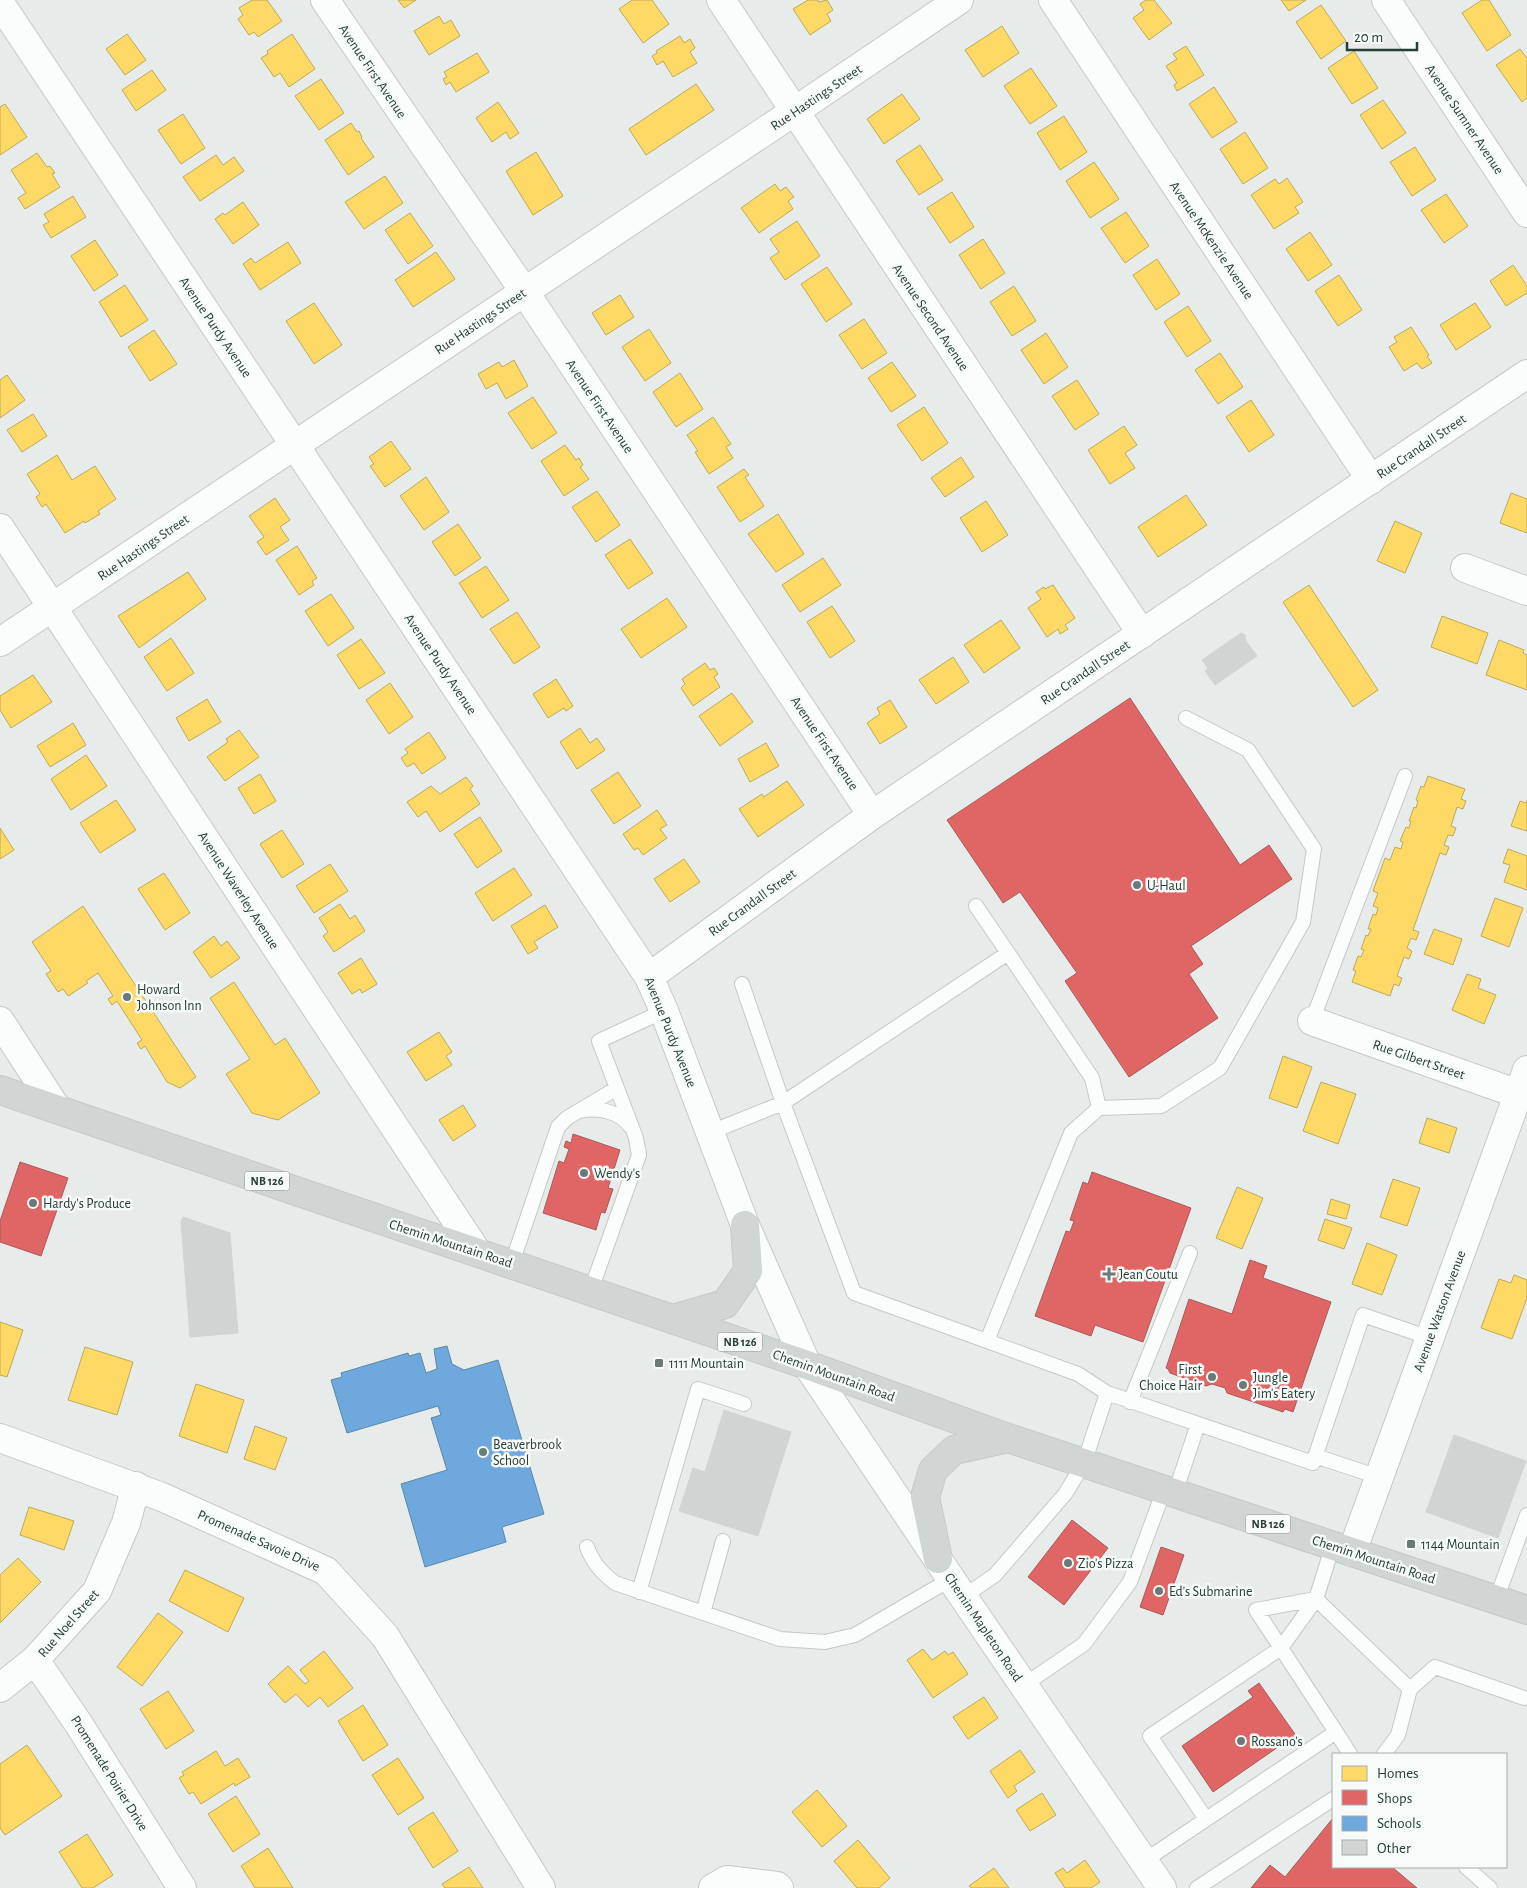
<svg xmlns="http://www.w3.org/2000/svg" width="1527" height="1888" font-family="'Alegreya Sans',sans-serif">
  <rect width="100%" height="100%" fill="#e7ecea"/>
  <path fill="#ffd966" stroke="#beaa58" d="M252 0H267L282 21 258 37 254 32 249 35 238 19 243 15 239 8Z
    M398 0H416L404 8Z
    M632 0H652L669 24 643 43 619 9Z
    M808 0H818L819 2 827 0 833 10 827 14 831 21 810 35 793 9Z
    M1146 0H1154L1172 23 1149 40 1133 18 1144 10 1140 4Z
    M1281 0H1306L1289 11Z
    M1482 0H1489L1511 35 1487 51 1462 13Z
    M1321 5 1346 41 1321 59 1296 22Z
    M439 16 444 24 451 20 460 36 429 55 414 31Z
    M1002 26 1019 53 983 77 965 50Z
    M127 34 146 60 125 75 106 49Z
    M292 34 315 69 289 87 280 73 274 77 261 58 268 54 267 51Z
    M680 36 684 43 690 39 695 48 690 52 697 63 673 77 663 61 657 65 652 56 657 53 656 51Z
    M1186 46 1204 75 1177 91 1174 85 1177 83 1166 66 1177 59 1173 54Z
    M1520 49 1527 58V98L1522 102 1496 65Z
    M1354 51 1378 88 1352 104 1328 68Z
    M477 53 489 72 456 92 450 82 446 85 443 79 447 77 444 72Z
    M1031 68 1057 106 1030 124 1004 86Z
    M152 70 166 90 136 111 122 90Z
    M321 79 344 113 319 130 295 96Z
    M696 84 714 110 646 155 629 129Z
    M1214 87 1237 122 1212 138 1189 104Z
    M902 94 920 119 884 144 867 119Z
    M1383 100 1406 133 1382 149 1360 115Z
    M498 102 519 133 510 139 506 132 492 142 476 118Z
    M5 104 27 137 0 155V107Z
    M183 114 205 148 181 164 158 130Z
    M1064 116 1087 152 1060 170 1037 133Z
    M351 123 357 132 359 131 362 137 361 138 374 157 348 175 325 140Z
    M1245 132 1268 168 1243 184 1220 149Z
    M920 145 943 180 919 195 896 161Z
    M1415 147 1436 180 1412 196 1390 162Z
    M536 152 563 196 533 215 506 171Z
    M37 153 47 167 50 166 55 173 52 174 60 187 25 209 18 198 26 193 11 170Z
    M216 155 223 165 234 157 244 171 200 201 183 177Z
    M1094 162 1119 199 1090 218 1066 181Z
    M385 176 403 203 364 229 345 202Z
    M1287 178 1303 202 1295 207 1299 213 1274 229 1251 195 1275 179 1279 184Z
    M775 184 780 191 786 187 794 197 788 201 793 209 759 233 741 208Z
    M952 192 974 227 950 243 927 208Z
    M1446 194 1468 226 1444 243 1421 210Z
    M73 196 86 217 51 238 43 225 49 222 44 214Z
    M243 202 259 225 233 244 215 219 223 213 225 215Z
    M1126 212 1149 246 1125 263 1101 228Z
    M410 213 433 246 408 264 385 230Z
    M797 221 820 256 785 280 770 258 779 252 770 239Z
    M1310 232 1332 265 1308 281 1286 249Z
    M983 239 1005 273 981 289 959 255Z
    M95 240 118 275 94 291 71 256Z
    M288 242 301 263 260 290 243 264 251 258 255 263Z
    M436 252 455 279 413 307 395 280Z
    M1157 259 1180 294 1156 310 1133 275Z
    M1513 265 1527 286V293L1506 306 1490 281Z
    M827 267 852 304 826 322 801 284Z
    M1339 275 1362 310 1338 326 1315 291Z
    M125 285 148 320 121 337 99 302Z
    M1014 286 1036 321 1012 336 990 302Z
    M620 295 634 317 606 335 592 313Z
    M314 303 342 345 314 364 286 321Z
    M1475 303 1491 327 1456 350 1440 325Z
    M1188 306 1211 341 1187 357 1164 322Z
    M864 319 887 353 862 369 839 335Z
    M1411 327 1429 355 1427 356 1432 363 1422 369 1417 363 1404 371 1389 347 1397 342 1394 337Z
    M649 329 671 363 645 381 622 347Z
    M154 330 177 364 150 381 128 347Z
    M1046 333 1068 367 1044 384 1021 350Z
    M1220 353 1243 387 1218 404 1195 370Z
    M514 360 528 386 506 399 497 383 486 389 478 374 499 362 502 367Z
    M892 362 916 396 891 412 868 378Z
    M680 373 703 409 676 427 653 392Z
    M7 375 25 400 0 418V380Z
    M1077 380 1099 414 1075 430 1052 396Z
    M533 397 557 433 532 449 508 413Z
    M1251 400 1274 435 1249 452 1226 417Z
    M924 407 948 443 922 461 897 425Z
    M33 414 47 436 22 452 7 430Z
    M713 417 731 444 726 447 733 458 709 474 695 452 698 451 687 435Z
    M1124 426 1137 445 1125 453 1135 468 1110 484 1088 450Z
    M391 441 411 469 385 487 370 466 374 464 369 457Z
    M565 445 576 460 579 458 583 465 580 467 589 479 564 496 541 461Z
    M57 455 72 480 95 466 116 499 98 511 100 514 85 523 84 521 65 533 46 504 42 507 36 497 40 494 27 474Z
    M961 457 974 477 945 497 931 478Z
    M744 469 749 475 745 477 764 506 740 522 717 487Z
    M426 477 449 512 424 530 400 496Z
    M597 491 620 525 596 542 572 507Z
    M1511 493 1527 499V533L1500 523Z
    M1186 495 1207 525 1158 557 1138 527Z
    M275 498 290 520 280 527 289 540 266 555 257 542 264 537 249 516Z
    M986 501 1008 535 982 552 960 518Z
    M778 514 804 554 776 572 748 534Z
    M1395 521 1422 533 1405 573 1377 561Z
    M458 524 481 558 455 576 432 542Z
    M630 539 653 573 628 589 605 555Z
    M297 546 317 578 312 581 314 585 299 595 276 560Z
    M823 558 841 585 800 612 782 585Z
    M486 566 509 600 482 618 459 583Z
    M188 572 206 599 139 648 118 616Z
    M1053 585 1075 618 1065 625 1068 629 1060 634 1058 629 1047 637 1028 608 1041 599 1036 592 1044 587 1045 589Z
    M1309 585 1378 690 1353 707 1283 602Z
    M331 594 354 628 328 646 305 611Z
    M667 598 687 627 641 658 621 629Z
    M832 606 855 641 830 658 807 622Z
    M517 612 540 647 514 664 490 629Z
    M1442 616 1488 633 1477 664 1431 647Z
    M1001 620 1020 648 984 673 964 645Z
    M171 638 194 673 167 691 144 657Z
    M361 639 385 673 359 689 337 655Z
    M1499 640 1524 650 1523 653 1527 655V690L1486 675Z
    M953 657 969 682 936 704 919 680Z
    M705 663 710 670 714 668 718 674 714 677 720 687 693 706 681 688 685 684 682 679Z
    M33 675 52 702 11 728 0 710V696Z
    M556 679 573 706 566 711 564 708 548 718 533 694Z
    M390 683 413 717 389 734 366 700Z
    M732 693 753 722 720 746 699 716Z
    M207 699 221 722 189 741 176 718Z
    M890 700 907 727 880 744 867 723 880 714 877 708Z
    M73 723 86 745 50 767 37 746Z
    M580 728 590 743 597 738 605 750 577 769 560 742Z
    M239 730 259 757 225 781 207 757 228 742 226 739Z
    M429 732 446 758 422 774 414 763 407 767 401 758 408 753 405 749Z
    M766 743 779 766 750 782 738 759Z
    M86 755 107 786 71 810 51 779Z
    M618 772 641 806 614 824 591 790Z
    M260 774 276 801 254 814 238 788Z
    M1428 776 1465 789 1461 799 1466 801 1463 809 1457 807 1451 826 1456 828 1453 836 1448 835 1444 845 1449 847 1446 855 1440 853 1413 930 1419 932 1416 940 1411 938 1407 948 1412 951 1409 959 1404 957 1397 976 1402 978 1399 986 1394 984 1390 996 1352 982 1356 971 1353 970 1358 956 1361 957 1364 950 1361 949 1366 935 1368 936 1371 929H1368L1373 914 1376 915 1378 908 1373 906 1378 893 1373 891 1385 858 1390 860 1395 847 1401 849 1403 842 1400 841 1406 827 1409 828 1411 821H1409L1414 807 1416 808 1418 801 1416 800 1421 786 1424 787Z
    M466 777 473 786 470 789 480 804 440 832 426 811 418 817 407 802 431 786 440 794Z
    M787 781 804 805 758 837 739 809 762 794 764 797Z
    M116 800 136 830 100 853 80 823Z
    M1527 800V831L1511 826 1520 801 1526 803Z
    M657 810 667 825 660 829 667 838 643 855 638 848 634 850 623 834Z
    M480 817 502 851 477 868 454 834Z
    M0 828 14 850 0 859Z
    M282 830 304 864 282 878 260 844Z
    M1508 849 1527 856V890L1504 882 1510 865 1503 863Z
    M684 859 700 882 670 902 654 879Z
    M330 864 348 891 314 913 296 886Z
    M514 868 532 895 493 921 475 893Z
    M164 873 190 913 165 930 138 889Z
    M1495 898 1523 908 1509 947 1481 936Z
    M340 904 350 919 355 915 365 931 334 952 323 936 328 932 319 918Z
    M545 905 558 927 534 942 538 948 528 954 511 926Z
    M83 906 196 1077 180 1088 167 1082 145 1046 141 1049 137 1043 142 1040 117 1001 112 1005 108 999 113 996 98 973 86 981 88 983 68 996 63 989 58 992 46 974 51 971 32 942Z
    M1434 929 1462 939 1453 965 1424 954Z
    M214 936 221 946 227 941 240 958 211 978 193 952Z
    M361 958 377 984 362 993 360 989 352 994 338 973Z
    M1467 974 1481 979 1478 988 1496 995 1484 1024 1452 1010Z
    M234 982 275 1045 285 1038 320 1093 278 1120 252 1113 226 1074 250 1059 210 998Z
    M439 1032 452 1052 446 1056 452 1065 426 1081 407 1052Z
    M1283 1056 1312 1067 1297 1108 1269 1098Z
    M1321 1082 1356 1094 1338 1144 1303 1131Z
    M463 1105 476 1126 453 1141 439 1120Z
    M1427 1118 1457 1128 1449 1153 1419 1143Z
    M1393 1179 1420 1188 1407 1226 1380 1217Z
    M1237 1187 1263 1198 1242 1249 1216 1238Z
    M1331 1199 1350 1205 1346 1219 1327 1214Z
    M1325 1219 1352 1228 1344 1249 1318 1240Z
    M1367 1243 1397 1255 1382 1295 1352 1284Z
    M1514 1275 1527 1280V1298L1512 1339 1481 1328 1499 1279 1511 1283Z
    M0 1322 23 1330 7 1377 0 1375Z
    M85 1347 133 1362 117 1415 68 1400Z
    M196 1384 244 1400 227 1453 179 1436Z
    M255 1426 287 1438 275 1470 244 1459Z
    M29 1507 74 1521 64 1550 20 1535Z
    M18 1558 41 1582 0 1623V1575Z
    M185 1570 244 1598 228 1632 169 1601Z
    M158 1613 183 1632 142 1686 117 1667Z
    M923 1649 932 1660 945 1651 948 1655 953 1652 968 1674 933 1698 907 1660Z
    M324 1651 353 1688 328 1707 320 1697 308 1707 296 1694 285 1703 268 1684 288 1666 305 1684 309 1681 300 1670Z
    M168 1691 194 1731 166 1749 140 1709Z
    M984 1697 998 1718 968 1739 953 1717Z
    M363 1705 388 1745 363 1761 338 1721Z
    M27 1745 62 1796 5 1835 0 1828V1764Z
    M1020 1750 1035 1772 1014 1786 1017 1791 1008 1798 990 1771Z
    M216 1751 225 1766 238 1758 250 1777 235 1786 234 1783 201 1804 193 1792 189 1794 179 1778 184 1775 182 1772Z
    M398 1758 424 1798 398 1815 372 1775Z
    M817 1790 847 1826 822 1847 792 1812Z
    M1042 1793 1056 1815 1030 1831 1016 1810Z
    M236 1796 260 1834 233 1852 208 1814Z
    M433 1812 458 1851 433 1868 408 1828Z
    M87 1834 113 1875 93 1888H82L59 1852Z
    M858 1840 890 1878 879 1888H857L834 1861Z
    M268 1848 293 1888H255L241 1866Z
    M1085 1860 1100 1882 1091 1888H1065L1055 1873 1063 1868 1067 1873Z
    M469 1867 483 1888H445L442 1884Z
    M994 1868 1009 1888H971L969 1886Z"/>
  <path fill="#e06666" stroke="#a85a58" d="M1130 698 1240 865 1269 845 1292 879 1191 946 1203 964 1189 974 1218 1018 1129 1077 1065 981 1077 973 1020 892 1003 903 947 820Z
    M573 1134 620 1150 608 1188 613 1189 605 1213 601 1212 596 1230 543 1213 559 1161 564 1163 569 1149 564 1147 566 1141 571 1143Z
    M20 1162 68 1178 41 1256 0 1242V1221Z
    M1092 1172 1191 1208 1143 1342 1095 1325 1091 1336 1035 1316 1066 1231 1070 1232 1074 1221 1070 1220 1083 1182 1088 1184Z
    M1250 1260 1267 1266 1263 1278 1331 1302 1293 1412 1285 1409 1283 1412 1227 1393 1225 1388 1212 1384 1206 1386 1170 1373 1168 1369 1166 1368 1189 1299 1232 1314Z
    M1072 1520 1108 1548 1064 1605 1028 1577Z
    M1161 1547 1184 1555 1163 1615 1140 1607Z
    M1259 1683 1297 1737 1283 1747 1281 1745 1213 1792 1182 1746 1253 1697 1248 1691Z
    M1333 1818V1867H1392L1417 1888H1251L1270 1865 1285 1877Z"/>
  <path fill="#6fa8dc" stroke="#5988ab" d="M447 1346 452 1364 464 1370 498 1360 544 1514 502 1527 506 1542 425 1567 401 1484 447 1470 431 1418 441 1415 438 1406 347 1433 331 1380 342 1377 341 1373 408 1353 409 1356 420 1353 426 1373 437 1369 434 1349Z"/>
  <path fill="#d0d4d3" stroke="#d0d5d3" d="M1241 633 1245 635 1246 641 1257 656 1215 685 1205 671 1208 668 1202 660Z
    M183 1217 230 1233 238 1333 190 1337 181 1222Z
    M724 1410 791 1432 758 1536 679 1511 693 1468 705 1472Z
    M1454 1435 1526 1461 1498 1538 1426 1512Z"/>
  <g fill="none" stroke-linecap="round" stroke-linejoin="round">
    <defs>
      <path id="service" d="M976 906 1008 953
        M1312 1021 1405 776
        M1099 1108 1161 1106 1220 1068 1303 922 1314 849 1248 750 1186 718
        M580 1111C597 1107 619 1111 630 1126
        M711 1132 783 1103 1008 953 1092 1078 1099 1108 1071 1133 987 1341 854 1293 783 1103 742 984
        M512 1263 558 1127 567 1118 617 1088
        M591 1290 639 1155 636 1138 599 1041 664 1011
        M987 1341 1078 1374 1107 1393
        M1130 1402 1190 1253
        M1315 1456 1379 1477
        M1175 1493 1198 1424
        M1333 1545 1316 1599 1410 1689 1398 1735 1384 1754
        M587 1547C593 1563 601 1572 615 1583L780 1639 825 1642 855 1635 951 1579
        M639 1592 698 1389 744 1404
        M963 1597 995 1575 1065 1494 1084 1463 1107 1393 1313 1463 1363 1315 1430 1338
        M1316 1599 1281 1648 1256 1610Z
        M1496 1600 1527 1515
        M703 1613 723 1541
        M1024 1685 1084 1644 1130 1582 1164 1490
        M1410 1689 1435 1667 1524 1698
        M1336 1732 1350 1754
        M1144 1861 1336 1732 1281 1648 1150 1736 1206 1819
        M1466 1867 1490 1888
        M1197 1888 1333 1799"/>
      <path id="minor" d="M325 0 524 291 872 815
        M721 0 1142 634
        M1053 0 1371 480
        M1386 0 1527 213
        M0 528 477 1252
        M1465 568 1527 591
        M0 642 795 111 959 0
        M0 1021 57 1109
        M1312 1021 1527 1097
        M0 1438 162 1497 326 1571 385 1636 541 1888
        M1352 1552 1527 1070
        M35 1660 78 1723 182 1888
        M0 1688 35 1660 97 1591 126 1523 136 1486
        M713 1888 727 1880 777 1886 779 1888"/>
      <path id="tertiary" d="M0 3 649 977 664 1011 745 1225 807 1365
        M649 977 872 815 1527 374"/>
      <path id="secondary" d="M807 1365 951 1579 1162 1888"/>
      <path id="primary" d="M0 1090 807 1365 1008 1438 1527 1610
        M673 1319 725 1304 748 1271 745 1225
        M938 1559 925 1497 933 1470 954 1450 1008 1438"/>
    </defs>
    <use href="#service" stroke="#c4c9c7" stroke-width="16"/>
    <use href="#minor" stroke="#c4c9c7" stroke-width="30"/>
    <use href="#tertiary" stroke="#c4c9c7" stroke-width="30"/>
    <use href="#secondary" stroke="#c4cac8" stroke-width="30"/>
    <use href="#primary" stroke="#c3cac8" stroke-width="30"/>
    <use href="#service" stroke="#fbfcfc" stroke-width="14"/>
    <use href="#minor" stroke="#fbfcfc" stroke-width="28"/>
    <use href="#tertiary" stroke="#fbfcfc" stroke-width="28"/>
    <use href="#secondary" stroke="#fbfcfc" stroke-width="28"/>
    <use href="#primary" stroke="#cfd6d4" stroke-width="28"/>
  </g>
  <g fill="#6a7a76" stroke="#f6faf8" stroke-width="2">
    <circle cx="1137" cy="885" r="5"/>
    <circle cx="127" cy="997" r="5"/>
    <circle cx="584" cy="1173" r="5"/>
    <circle cx="33" cy="1203" r="5"/>
    <path d="M1106.5 1266.5h5v5h5v5h-5v5h-5v-5h-5v-5h5z"/>
    <rect x="654" y="1358" width="10" height="10" rx="2.5"/>
    <circle cx="1212" cy="1377" r="5"/>
    <circle cx="1243" cy="1385" r="5"/>
    <circle cx="483" cy="1452" r="5"/>
    <rect x="1406" y="1539" width="10" height="10" rx="2.5"/>
    <circle cx="1068" cy="1563" r="5"/>
    <circle cx="1159" cy="1591" r="5"/>
    <circle cx="1241" cy="1741" r="5"/>
  </g>
  <g text-anchor="middle" stroke-width="5" stroke-linejoin="round" paint-order="stroke">
    <g fill="#f6faf8" stroke="#657672" stroke-width="1">
      <rect x="244.5" y="1171.5" width="45" height="19" rx="4"/>
      <rect x="717.5" y="1332.5" width="45" height="19" rx="4"/>
      <rect x="1245.5" y="1514.5" width="45" height="19" rx="4"/>
    </g>
    <g font-size="12" font-weight="bold" fill="#273d38">
      <text x="267" y="1185">NB 126</text>
      <text x="740" y="1346">NB 126</text>
      <text x="1268" y="1528">NB 126</text>
    </g>
    <g font-size="14" fill="#273d38" stroke="#f6faf8">
      <text transform="translate(373 71) rotate(56)" y="5">Avenue First Avenue</text>
      <text transform="translate(816 97) rotate(-34)" y="5">Rue Hastings Street</text>
      <text transform="translate(1465 119) rotate(56)" y="5">Avenue Sumner Avenue</text>
      <text transform="translate(1212 240) rotate(56)" y="5">Avenue McKenzie Avenue</text>
      <text transform="translate(931 317) rotate(56)" y="5">Avenue Second Avenue</text>
      <text transform="translate(480 321) rotate(-34)" y="5">Rue Hastings Street</text>
      <text transform="translate(216 327) rotate(56)" y="5">Avenue Purdy Avenue</text>
      <text transform="translate(600 406) rotate(56)" y="5">Avenue First Avenue</text>
      <text transform="translate(1421 446) rotate(-34)" y="5">Rue Crandall Street</text>
      <text transform="translate(143 547) rotate(-34)" y="5">Rue Hastings Street</text>
      <text transform="translate(441 664) rotate(56)" y="5">Avenue Purdy Avenue</text>
      <text transform="translate(1085 672) rotate(-34)" y="5">Rue Crandall Street</text>
      <text transform="translate(825 743) rotate(56)" y="5">Avenue First Avenue</text>
      <text transform="translate(239 890) rotate(57)" y="5">Avenue Waverley Avenue</text>
      <text transform="translate(752 902) rotate(-36)" y="5">Rue Crandall Street</text>
      <text transform="translate(671 1032) rotate(68)" y="5">Avenue Purdy Avenue</text>
      <text transform="translate(1419 1059) rotate(19)" y="5">Rue Gilbert Street</text>
      <text transform="translate(451 1243) rotate(18)" y="5">Chemin Mountain Road</text>
      <text transform="translate(1439 1311) rotate(-70)" y="5">Avenue Watson Avenue</text>
      <text transform="translate(834 1375) rotate(20)" y="5">Chemin Mountain Road</text>
      <text transform="translate(259 1540) rotate(24)" y="5">Promenade Savoie Drive</text>
      <text transform="translate(1374 1559) rotate(18)" y="5">Chemin Mountain Road</text>
      <text transform="translate(68 1623) rotate(-49)" y="5">Rue Noel Street</text>
      <text transform="translate(984 1627) rotate(56)" y="5">Chemin Mapleton Road</text>
      <text transform="translate(110 1773) rotate(58)" y="5">Promenade Poirier Drive</text>
    </g>
    <g font-size="14" fill="#273d38" stroke="#f6faf8" text-anchor="start">
      <text x="1147" y="890">U-Haul</text>
      <text x="137" y="994">Howard<tspan x="137" dy="16">Johnson Inn</tspan></text>
      <text x="594" y="1178">Wendy's</text>
      <text x="43" y="1208">Hardy's Produce</text>
      <text x="1119" y="1279">Jean Coutu</text>
      <text x="669" y="1368">1111 Mountain</text>
      <text x="1202" y="1374" text-anchor="end">First<tspan x="1202" dy="16">Choice Hair</tspan></text>
      <text x="1253" y="1382">Jungle<tspan x="1253" dy="16">Jim's Eatery</tspan></text>
      <text x="493" y="1449">Beaverbrook<tspan x="493" dy="16">School</tspan></text>
      <text x="1421" y="1549">1144 Mountain</text>
      <text x="1078" y="1568">Zio's Pizza</text>
      <text x="1169" y="1596">Ed's Submarine</text>
      <text x="1251" y="1746">Rossano's</text>
    </g>
  </g>
  <rect x="1332" y="1753" width="175" height="115" fill="#f6faf8" stroke="#a3aeab"/>
  <rect x="1342" y="1766" width="25" height="15" fill="#ffd966" stroke="#a3aeab"/>
  <text x="1377" y="1778" font-size="15" fill="#273d38">Homes</text>
  <rect x="1342" y="1790" width="25" height="15" fill="#e06666" stroke="#a3aeab"/>
  <text x="1377" y="1803" font-size="15" fill="#273d38">Shops</text>
  <rect x="1342" y="1816" width="25" height="15" fill="#6fa8dc" stroke="#a3aeab"/>
  <text x="1377" y="1828" font-size="15" fill="#273d38">Schools</text>
  <rect x="1342" y="1840" width="25" height="15" fill="#d0d4d3" stroke="#a3aeab"/>
  <text x="1377" y="1853" font-size="15" fill="#273d38">Other</text>
  <path d="M1347 42v8h70v-8" fill="none" stroke="#273d38" stroke-width="2.5"/>
  <text x="1354" y="42" font-size="15" fill="#273d38" stroke="#f6faf8" stroke-width="4" paint-order="stroke">20 m</text>
</svg>
